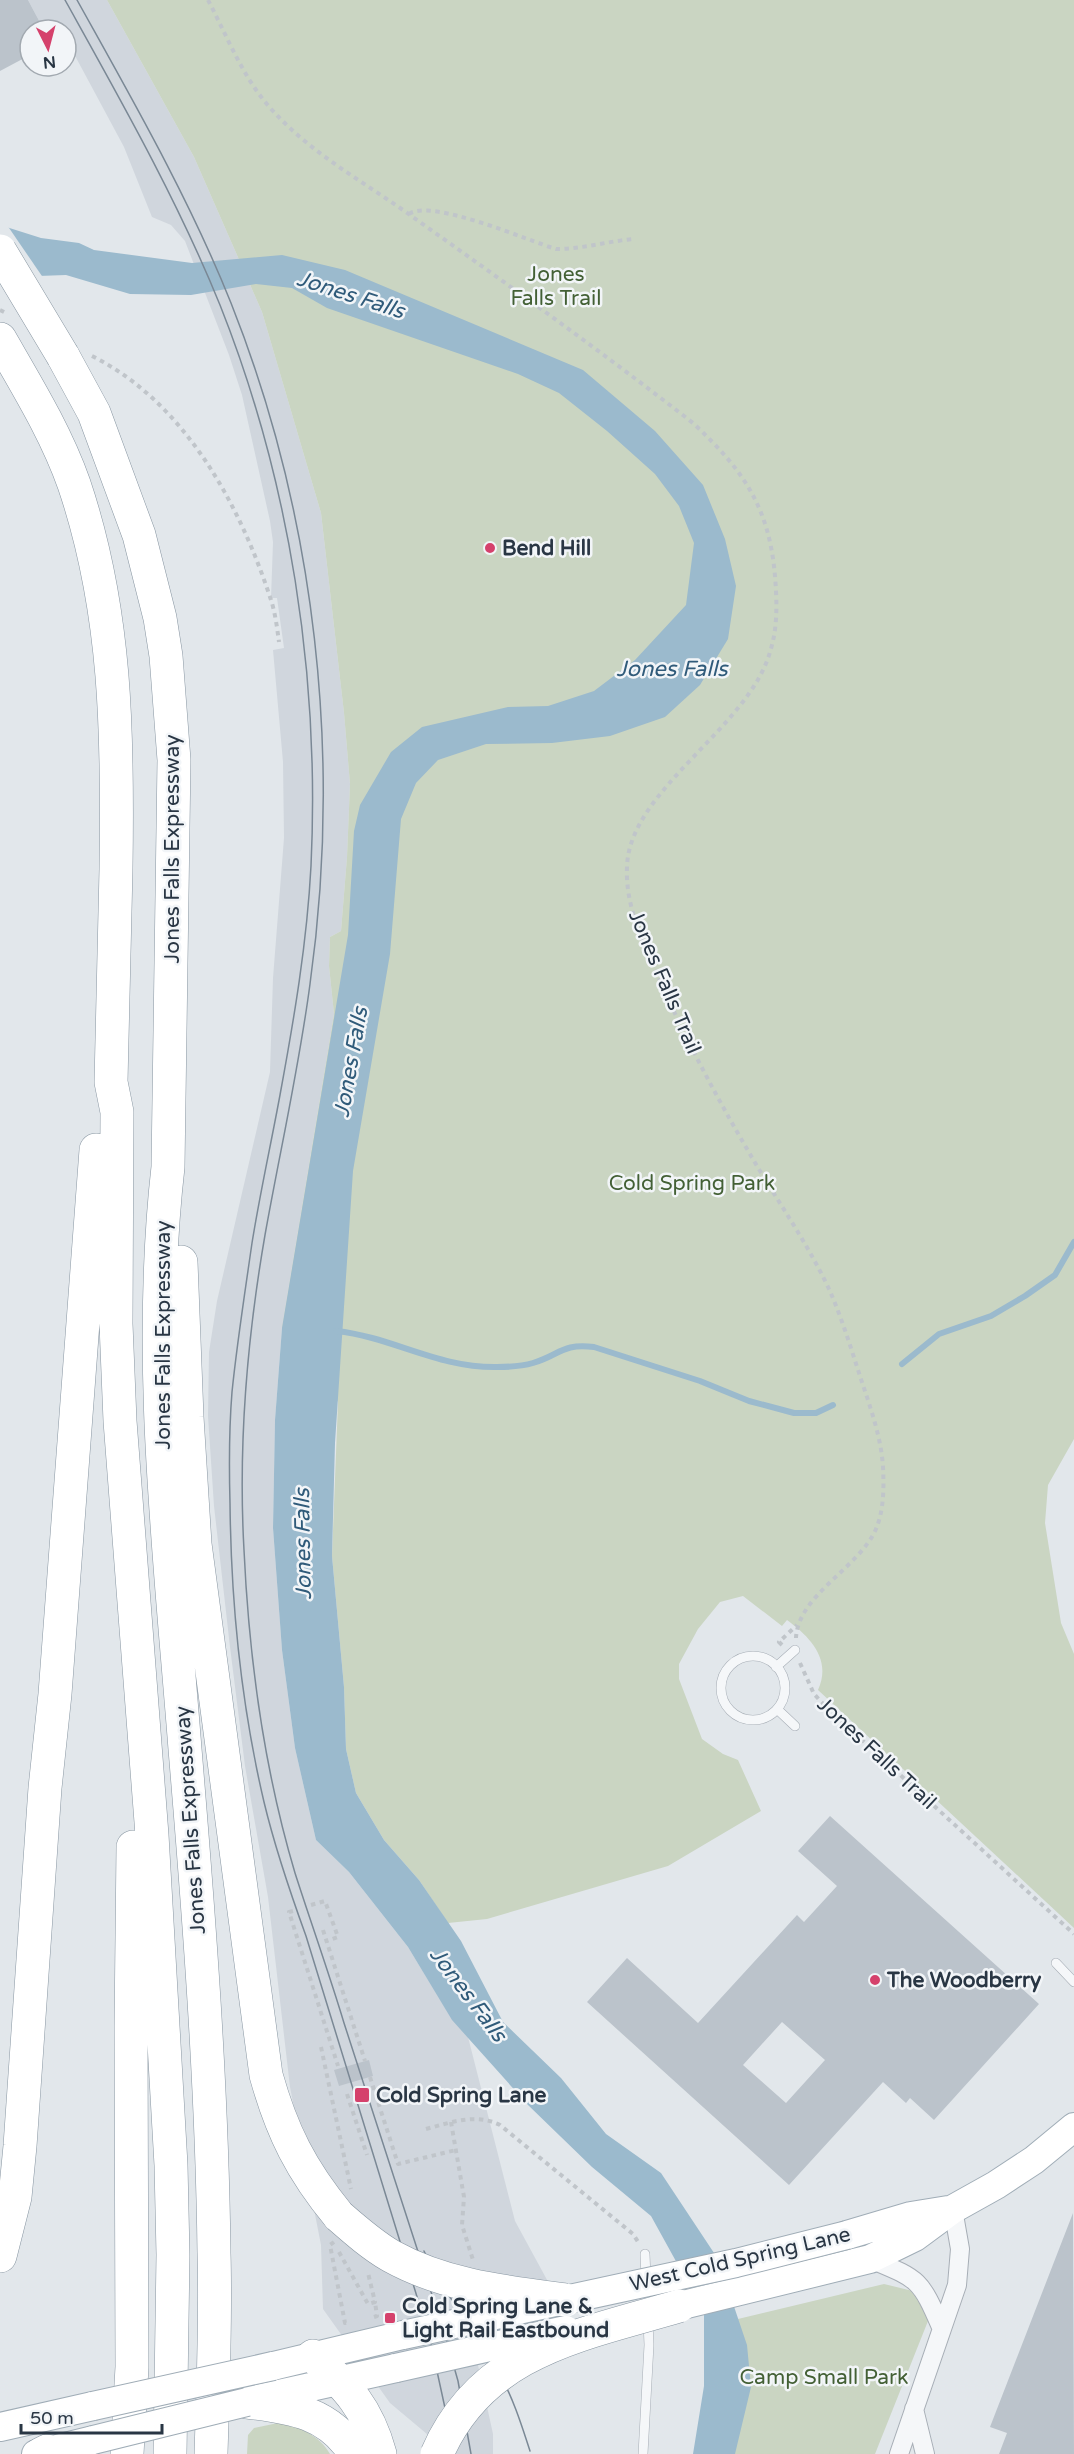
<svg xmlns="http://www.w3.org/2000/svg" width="1074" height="2454" font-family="'Varela Round',sans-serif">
  <rect width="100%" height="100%" fill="#e2e7eb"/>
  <path fill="#d0d6dd" d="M28 0H107L194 157 262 312 321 513 344 713 350 784 347 857 341 931 330 937 329 966 334 1014 282 1328 275 1420 273 1528 282 1650 295 1748 316 1840 349 1872 408 1947 452 2019 468 2037 515 2221 552 2289 466 2310 493 2434V2454H447L446 2450 390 2403 323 2309 321 2245 290 2087 268 1897 245 1766 230 1647 214 1506 208 1416 209 1352 217 1301 270 1072 273 978 284 838 283 762 273 650 284 648 277 598H271L273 542 270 521 242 395 229 355 185 241 171 225 152 217 124 147 66 39V30H44Z"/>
  <path fill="#cad5c2" d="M107 0H1074V1439L1048 1485 1045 1523 1061 1623 1074 1654V1928L818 1690C832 1659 810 1637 787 1620L782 1626 743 1596 720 1602 698 1629 679 1664V1679L702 1739 723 1754 738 1760 761 1811 668 1866 487 1919 448 1923 419 1880 384 1840 356 1793 346 1749 344 1687 332 1556 338 1402 282 1328 334 1014 329 966 330 937 341 931 347 857 350 784 344 713 321 513 262 312 194 157Z
    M884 2284 917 2292 928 2321 875 2454H720L717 2324Z
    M278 2423C299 2426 319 2435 330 2454H247L248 2435 254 2428Z"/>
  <path fill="#9bbacd" d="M0 225 41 238 79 243 94 250 192 263 282 255 345 270 583 370 655 431 703 485 725 539 736 586 728 639 700 685 665 717 610 736 552 743 486 744 438 760 416 783 401 819 390 954 353 1171 335 1443 332 1556 344 1687 346 1749 356 1793 384 1840 419 1880 461 1941 503 2022 561 2078 606 2134 661 2173 718 2259 747 2345 751 2387 735 2454H693L704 2386V2312L651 2216 592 2167 528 2105 452 2020 408 1947 349 1872 316 1840 295 1748 282 1650 273 1528 275 1420 282 1328 348 935 354 831 360 805 391 752 422 727 508 707 548 706 594 691 635 660 686 605 694 543 679 506 655 474 607 431 559 393 518 374 327 308 292 288 256 284 191 295 130 294 66 275 38 276Z"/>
  <path fill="#e2e7eb" d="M0 222 7 225 44 279 0 272Z"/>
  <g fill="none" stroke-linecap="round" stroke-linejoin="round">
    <path stroke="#9bbacd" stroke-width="6" d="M336 1331C393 1337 437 1368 497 1367 508 1367 523 1366 533 1363 560 1355 562 1343 594 1347L700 1381 749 1401 794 1413H816L833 1405
      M902 1364 939 1334 991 1316 1025 1296 1055 1275 1074 1242"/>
  </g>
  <path fill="#bbc3cb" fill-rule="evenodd" d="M0 0H28L44 30H30V55L0 71Z
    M830 1816 1039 2004 934 2120 910 2098 906 2103 883 2082 789 2185 587 2002 627 1958 698 2023 797 1915 804 1922 837 1886 798 1851ZM782 2022 825 2060 786 2103 743 2065Z
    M369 2060 373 2076 339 2086 334 2070Z
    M1073 2213 1074 2454H999L1007 2433 990 2427Z"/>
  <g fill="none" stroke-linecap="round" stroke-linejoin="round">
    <defs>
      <path id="lane" d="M721 1688a32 32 0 1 1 64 0a32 32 0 1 1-64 0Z
        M776 1667 795 1650
        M777 1709 795 1726
        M1056 1963 1074 1982
        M645 2254 646 2278
        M643 2454 649 2345 648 2322"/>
      <path id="street" d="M870 2259C918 2279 920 2278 941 2327
        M914 2409 925 2454
        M899 2454 957 2285 960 2249 953 2209"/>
      <path id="primary" d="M847 2235 911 2216 948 2210
        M679 2306 870 2259 915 2237 953 2209 996 2185 1034 2160 1074 2127
        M273 2366 403 2335
        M252 2400 396 2368
        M0 2427 93 2406
        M36 2454 93 2440"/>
      <path id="highway" d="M0 339C27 386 56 433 74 484 117 611 118 737 116 869 114 940 113 1011 111 1082L117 1112 116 1324 120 1421 152 1835 171 2165 173 2255 170 2454
        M63 356 94 413 139 535 160 618 166 656 174 760 168 1167C146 1360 170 1556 185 1749 199 1916 212 2085 214 2253 216 2320 213 2387 211 2454
        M181 1262 187 1417 195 1544 266 2075C282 2132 301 2170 339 2216
        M0 2256 15 2197 20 2146 45 1788 55 1694 96 1150
        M313 2356C347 2386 368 2409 380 2454
        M247 2402C292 2407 330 2413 355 2454
        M41 2454 47 2451
        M127 2454 132 2367 131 2026 133 1847"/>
    </defs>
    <use href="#lane" stroke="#a7aeb6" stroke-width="10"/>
    <use href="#street" stroke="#a7aeb6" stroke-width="20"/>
    <use href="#primary" stroke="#a0adb7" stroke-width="30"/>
    <use href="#highway" stroke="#8896a2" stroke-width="34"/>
    <path stroke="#c0c5ca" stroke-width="4" stroke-dasharray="4.5 4.5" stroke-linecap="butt" d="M208 0C226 34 241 73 266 103 308 153 365 182 417 220 510 286 602 352 693 423 743 470 769 506 775 576 777 602 778 627 770 652 748 729 629 790 627 867 625 909 646 948 662 985 692 1053 728 1118 766 1181 788 1216 811 1251 829 1289 841 1316 850 1345 859 1373 869 1404 881 1435 883 1467 884 1487 884 1510 876 1529 859 1568 798 1595 796 1638
      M409 214C431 198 529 241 556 249 583 249 608 241 634 239
      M0 310 8 314
      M92 356C184 402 239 503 270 597 275 611 277 627 279 642
      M782 1645 779 1642 797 1625
      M800 1663 814 1694 826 1707 1074 1934
      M311 1905 325 1901 338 1937 327 1941
      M293 1911 289 1912 338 2066
      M323 1930 365 2061
      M321 2047 351 2189
      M370 2077 398 2164 456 2150
      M347 2094 367 2155
      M451 2122 464 2197 462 2225 473 2260
      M426 2129C452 2122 476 2113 500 2125L633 2234 640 2245
      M334 2242 330 2245 345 2323 349 2322
      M339 2252 368 2304 375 2302 368 2273
      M374 2317 377 2316 375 2302"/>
    <use href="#lane" stroke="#f5f7f9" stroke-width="9"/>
    <use href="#street" stroke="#f5f7f9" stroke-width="18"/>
    <use href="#primary" stroke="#fff" stroke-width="28"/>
    <use href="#highway" stroke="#fff" stroke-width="33"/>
    <path stroke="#7a8895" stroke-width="1.5" d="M65 0C120 99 177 199 220 305 290 481 320 676 311 866 307 943 294 1019 280 1095 271 1144 260 1193 252 1243 245 1292 237 1343 232 1392 229 1429 229 1466 230 1503 231 1603 241 1704 264 1802 275 1848 290 1892 306 1936L430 2339 455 2454
      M77 0C132 99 189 198 231 303 316 517 342 756 310 984 299 1068 280 1151 265 1235 247 1339 238 1444 244 1550 249 1658 264 1769 295 1873 311 1923 329 1973 344 2023 377 2127 412 2231 445 2335L458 2381 471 2454
      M424 2251C443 2293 474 2329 497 2369 512 2395 521 2423 530 2451"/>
    <defs>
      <path id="primary-bridge" d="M403 2335 736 2263 847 2235
        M396 2368 566 2330
        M93 2406 273 2366
        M93 2440 247 2402"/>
      <path id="highway-bridge" d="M0 251 63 356
        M339 2216C355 2230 372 2245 391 2256 445 2286 505 2292 566 2300
        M437 2454C482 2350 581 2335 679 2306"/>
    </defs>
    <use href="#primary-bridge" stroke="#a0adb7" stroke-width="30" stroke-linecap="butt"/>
    <use href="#highway-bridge" stroke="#8896a2" stroke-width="34" stroke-linecap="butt"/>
    <use href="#primary-bridge" stroke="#fff" stroke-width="28"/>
    <use href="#highway-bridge" stroke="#fff" stroke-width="33"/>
  </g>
  <g fill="#d5416c" stroke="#f2f5f8" stroke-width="2">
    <circle cx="490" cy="548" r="6"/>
    <circle cx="875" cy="1980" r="6"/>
    <rect x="354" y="2087" width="16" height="16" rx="3"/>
    <rect x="384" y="2312" width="12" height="12" rx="3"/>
  </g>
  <g text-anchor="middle" stroke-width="5" stroke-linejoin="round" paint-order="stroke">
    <g font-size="21" fill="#436035" stroke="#f2f5f8">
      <text x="556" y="281">Jones<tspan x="556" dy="24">Falls Trail</tspan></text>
      <text x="692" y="1190">Cold Spring Park</text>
      <text x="824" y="2384">Camp Small Park</text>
    </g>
    <g font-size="21" font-weight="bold" fill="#293644" stroke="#f2f5f8" text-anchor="start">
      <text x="502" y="555">Bend Hill</text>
      <text x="887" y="1987">The Woodberry</text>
      <text x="376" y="2102">Cold Spring Lane</text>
      <text x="402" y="2313">Cold Spring Lane &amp;<tspan x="402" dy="24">Light Rail Eastbound</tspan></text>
    </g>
    <g font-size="21" fill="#293644" stroke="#f2f5f8">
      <text transform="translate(172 849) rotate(-90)" y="7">Jones Falls Expressway</text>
      <text transform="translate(665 982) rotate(67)" y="7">Jones Falls Trail</text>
      <text transform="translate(163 1335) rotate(-90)" y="7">Jones Falls Expressway</text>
      <text transform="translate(877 1753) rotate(43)" y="7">Jones Falls Trail</text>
      <text transform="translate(190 1820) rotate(-94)" y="7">Jones Falls Expressway</text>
      <text transform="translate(740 2259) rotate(-13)" y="7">West Cold Spring Lane</text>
    </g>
    <g font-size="22" font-style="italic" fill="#305b7a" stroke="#f2f5f8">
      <text transform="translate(351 294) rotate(18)" y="8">Jones Falls</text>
      <text x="672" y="676">Jones Falls</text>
      <text transform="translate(350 1062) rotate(-80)" y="8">Jones Falls</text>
      <text transform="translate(302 1544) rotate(-91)" y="8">Jones Falls</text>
      <text transform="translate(469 1994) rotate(53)" y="8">Jones Falls</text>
    </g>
  </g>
  <g transform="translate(48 48) rotate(174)"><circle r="28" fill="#f2f5f8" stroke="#a2a9b0" stroke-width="1.5"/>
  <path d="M0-4.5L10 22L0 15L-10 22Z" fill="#d5416c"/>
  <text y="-9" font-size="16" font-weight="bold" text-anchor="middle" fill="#293644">N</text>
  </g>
  <path d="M21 2424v9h141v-9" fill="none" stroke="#293644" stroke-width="3"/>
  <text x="30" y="2424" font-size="18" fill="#293644" stroke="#f2f5f8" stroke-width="4.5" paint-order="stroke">50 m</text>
</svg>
